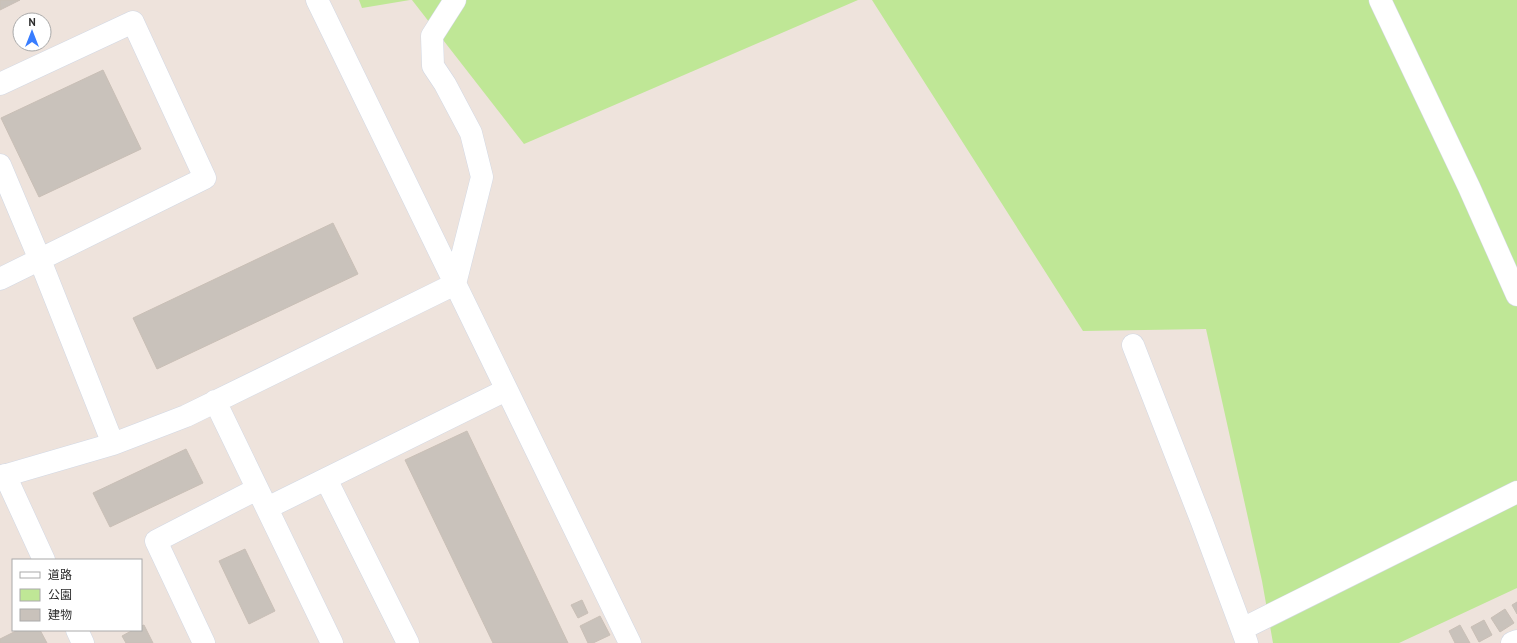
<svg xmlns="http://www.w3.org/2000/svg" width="1517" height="643" font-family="'PT Sans','Noto Sans JP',sans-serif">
  <rect width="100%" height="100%" fill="#eee3dc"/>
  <path fill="#bfe796" d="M359 0H410L362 8Z
    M412 0H858L524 144Z
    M872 0H1517V588L1399 643H1273L1262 581 1206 329 1083 331Z"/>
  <path fill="#c9c2bb" stroke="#c9bfb6" d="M0 0H20L0 10Z
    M103 70 141 149 39 197 1 118Z
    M333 223 358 274 157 369 133 318Z
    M467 431 568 643H493L405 460Z
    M186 449 203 483 110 527 93 493Z
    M245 549 275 611 249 624 219 561Z
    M582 600 588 613 578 618 571 605Z
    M1517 602V614L1512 605Z
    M1505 609 1514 623 1500 632 1491 618Z
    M600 616 610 635 593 643H588L580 626Z
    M1484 620 1492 635 1479 642 1471 627Z
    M144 625 153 643H126L122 636 133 630H141V626Z
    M1460 625 1470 643H1455L1449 631Z
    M18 630H40L47 643H0V639Z"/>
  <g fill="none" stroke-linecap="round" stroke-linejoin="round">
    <defs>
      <path id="minor" d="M317 0 630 643
        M1380 0 1469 187 1517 295
        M0 84 133 22 205 178 0 279
        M0 165 40 260 113 444
        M1133 345 1202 522 1247 643
        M215 401 332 643
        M5 475 44 560
        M0 477 113 444 186 416 455 284 482 177 471 133 445 84 433 66 432 36 455 0
        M326 479 408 643
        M267 508 506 390
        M1242 629 1517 492
        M77 630 83 643
        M204 643 156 541 257 489
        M1512 643 1517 641"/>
    </defs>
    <use href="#minor" stroke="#d2d8e4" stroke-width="23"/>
    <use href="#minor" stroke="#fff" stroke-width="22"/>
  </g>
  <rect x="12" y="559" width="130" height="72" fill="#ffffff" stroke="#aaaaaa"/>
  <rect x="20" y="572" width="20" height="6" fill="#ffffff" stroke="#aaaaaa"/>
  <text x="48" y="579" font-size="12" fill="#2b2b2b">道路</text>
  <rect x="20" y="589" width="20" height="12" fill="#bfe796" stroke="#aaaaaa"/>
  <text x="48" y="599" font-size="12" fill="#2b2b2b">公園</text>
  <rect x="20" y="609" width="20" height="12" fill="#c9c2bb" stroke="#aaaaaa"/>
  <text x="48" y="619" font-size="12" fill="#2b2b2b">建物</text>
  <g transform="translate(32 32)"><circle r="19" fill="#ffffff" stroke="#aaaaaa"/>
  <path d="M0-3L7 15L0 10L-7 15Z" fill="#387dff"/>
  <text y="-6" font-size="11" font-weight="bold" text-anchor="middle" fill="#2b2b2b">N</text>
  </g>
</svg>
